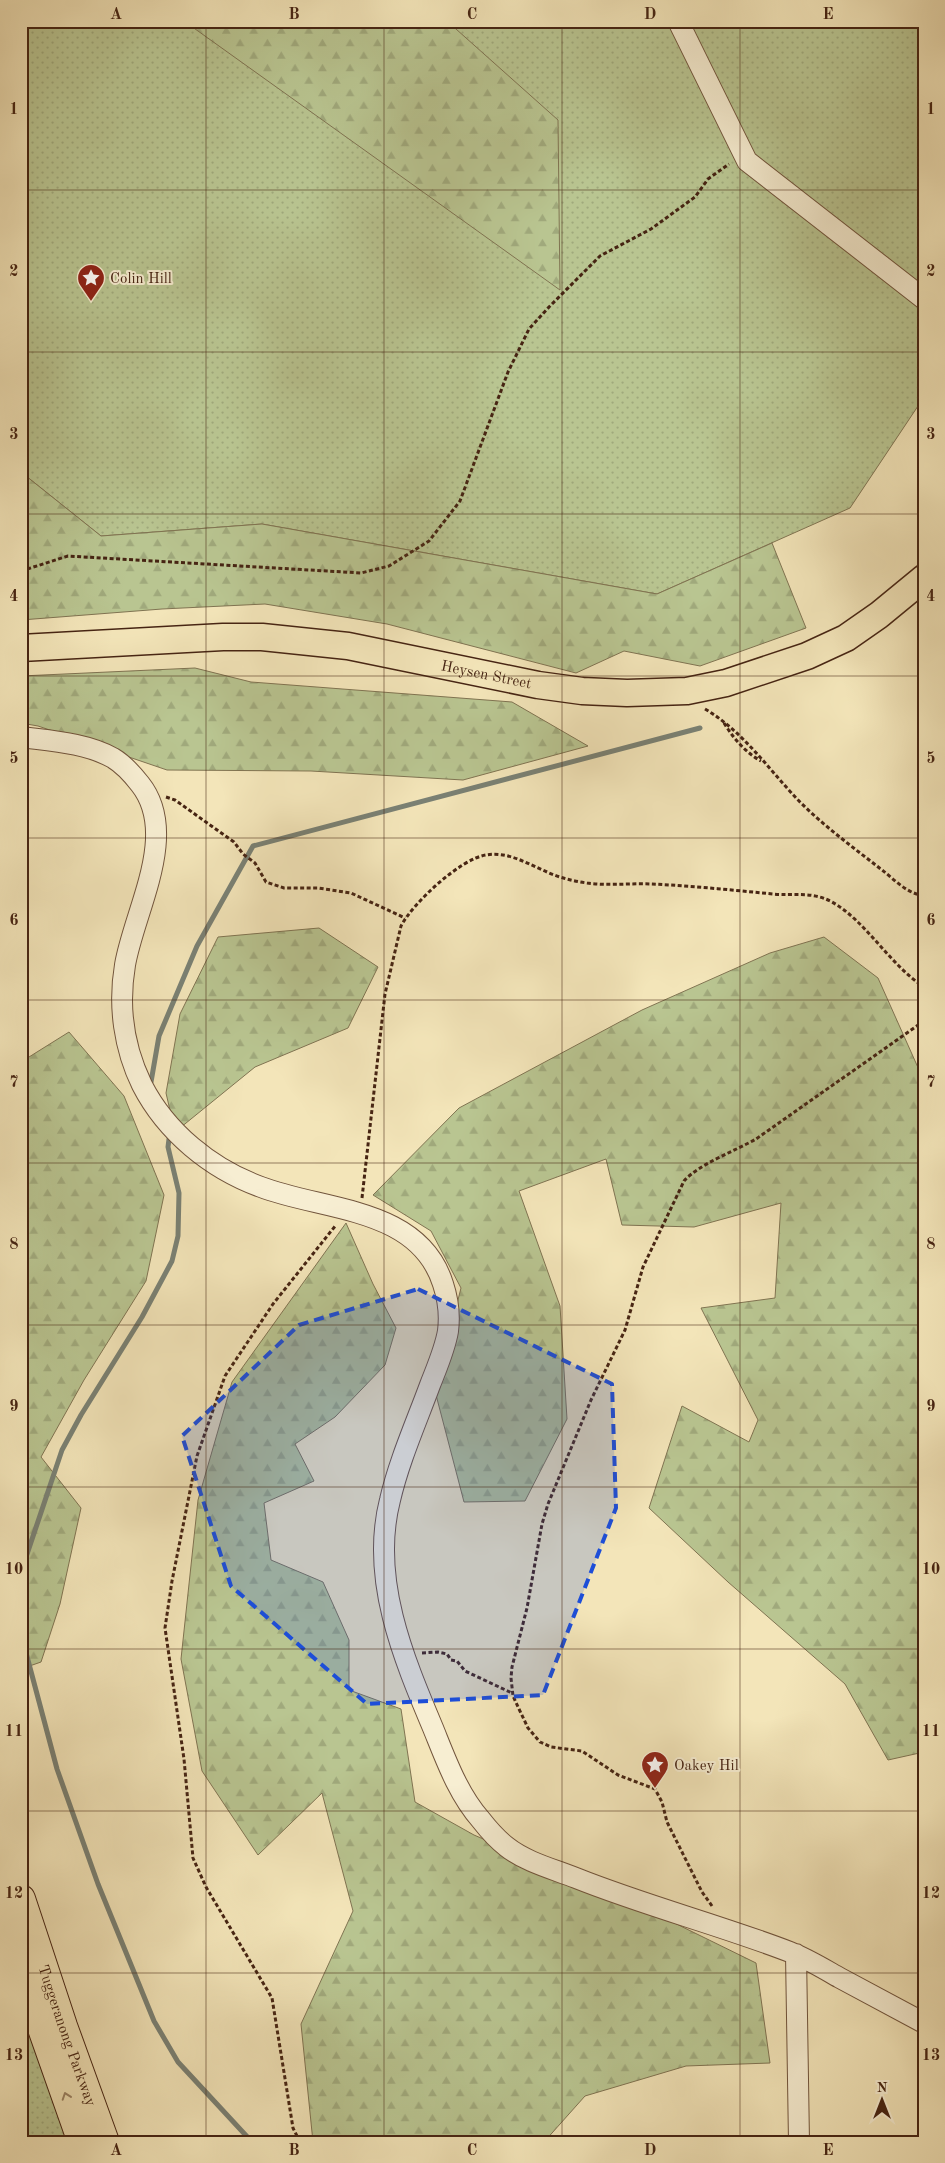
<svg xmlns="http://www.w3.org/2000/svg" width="945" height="2163" font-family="'Old Standard TT',serif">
  <defs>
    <pattern id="grass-dots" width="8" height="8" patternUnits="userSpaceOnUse" patternTransform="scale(1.25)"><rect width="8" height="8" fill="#b9c591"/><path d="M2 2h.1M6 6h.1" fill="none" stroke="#a0a97c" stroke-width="1.8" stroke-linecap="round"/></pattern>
    <pattern id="forest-firs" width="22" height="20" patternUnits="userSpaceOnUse" patternTransform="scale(1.25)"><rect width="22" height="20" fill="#b9c591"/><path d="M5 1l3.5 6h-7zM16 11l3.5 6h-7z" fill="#a0a97c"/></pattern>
  </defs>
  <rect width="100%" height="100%" fill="#f3e5b9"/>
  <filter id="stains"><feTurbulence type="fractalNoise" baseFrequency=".004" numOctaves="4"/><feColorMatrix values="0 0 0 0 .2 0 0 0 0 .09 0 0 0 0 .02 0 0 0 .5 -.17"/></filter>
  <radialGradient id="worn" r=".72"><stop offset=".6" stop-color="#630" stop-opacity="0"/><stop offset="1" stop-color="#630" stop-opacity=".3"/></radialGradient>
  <path fill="url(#grass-dots)" stroke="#807452" d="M21 21H924V397L850 508 657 594 262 524 101 536 21 472Z
    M21 1963 83 2142H21Z"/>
  <path fill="url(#forest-firs)" stroke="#807452" d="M184 21H447L558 120 560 290Z
    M21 472 101 536 262 524 657 594 772 543 806 628 700 666 624 651 576 673 387 624 265 604 162 609 21 620Z
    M195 668 251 682 512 702 588 746 463 780 311 771 167 770 38 726 21 723V676Z
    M319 928 378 967 348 1028 255 1067 175 1132 166 1093 180 1014 218 937Z
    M824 937 878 978 924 1081V1752L888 1760 845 1684 728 1582 649 1508 682 1406 749 1442 758 1420 701 1308 775 1298 781 1203 694 1227 622 1225 606 1159 519 1191 560 1306 567 1419 525 1501 464 1502 435 1391 461 1288 431 1231 373 1195 459 1108 642 1010 770 953Z
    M69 1032 124 1096 164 1195 146 1281 84 1380 41 1457 81 1508 60 1604 41 1662 21 1669V1058L29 1057Z
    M346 1223 373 1284 396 1328 385 1365 335 1417 295 1444 314 1481 264 1503 271 1560 323 1582 349 1640V1690L401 1709 415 1802 474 1835 652 1912 756 1963 770 2063 686 2066 585 2096 544 2142H313L301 2024 353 1911 322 1793 258 1855 202 1771 181 1659 198 1500 232 1382Z"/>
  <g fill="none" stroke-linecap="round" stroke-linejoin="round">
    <path stroke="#7a8174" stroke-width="5" d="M151 1082 159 1036 197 946 253 846 700 728
      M21 1572 62 1450 81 1415 142 1317 172 1261 178 1236 179 1193 168 1147 169 1139
      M21 1634 57 1769 98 1884 154 2021 178 2062 252 2142"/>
    <defs>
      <path id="minor" d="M678 21 747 161 924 299
        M21 737C51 741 86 743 113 758 123 764 133 775 140 784 180 834 134 911 125 965 118 1006 124 1048 142 1085 166 1132 211 1169 261 1187 324 1211 419 1207 443 1284 448 1299 450 1315 448 1331 445 1349 437 1367 430 1385 416 1423 399 1461 390 1500 370 1578 403 1657 433 1728 446 1760 458 1794 481 1820 488 1829 498 1840 507 1847 526 1862 553 1869 576 1878 646 1906 720 1925 790 1952 808 1959 824 1969 840 1978 868 1993 896 2008 924 2023
        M796 1954 799 2142"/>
      <g id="major">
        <path id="s1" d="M21 648 223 637H262L348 646 538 685 582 691 627 693 687 691 726 683 807 656 846 638 879 615 924 578"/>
      </g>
      <g id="highway">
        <path id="s2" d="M21 1899 63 2026 105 2142"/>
        <path d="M21 1969 82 2142"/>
      </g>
    </defs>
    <use href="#minor" stroke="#71543c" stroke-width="22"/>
    <use href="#major" stroke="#462413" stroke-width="29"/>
    <use href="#highway" stroke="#462413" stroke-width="30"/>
    <path stroke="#462413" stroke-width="3" stroke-dasharray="4 2.5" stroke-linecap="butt" d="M21 571 68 556 361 573 389 566 429 541 460 501 508 372 529 329 549 307 600 256 651 229 695 197 708 179 729 164
      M705 709C744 732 769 770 800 802 825 827 854 848 882 870 894 879 908 895 924 895
      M724 723C734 739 745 752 761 761
      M166 797 175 800 234 842 243 854 255 863 266 882 284 888H318L351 893 405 918
      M362 1198 385 994 401 926C413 903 460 859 486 855 508 851 528 864 547 872 560 878 573 881 587 883 608 886 631 883 652 884 692 886 733 890 773 894 794 896 812 891 832 902 866 921 889 964 924 987
      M422 1653 438 1652 447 1654 451 1660 457 1661 465 1671 512 1693
      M712 1906 702 1892 667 1822 662 1802 655 1789 618 1775 582 1751 551 1747 540 1742 528 1728 519 1709 513 1696 511 1678 512 1667 527 1608 542 1524 548 1504 591 1400 625 1330 643 1267 684 1181C699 1164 735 1151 756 1139L924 1021
      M300 2142 293 2128 272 1998 206 1887 193 1858 184 1759 165 1628 172 1581 197 1456 225 1376 273 1304 336 1225"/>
    <use href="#minor" stroke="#f7eed2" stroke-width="20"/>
    <use href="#major" stroke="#f3e5b9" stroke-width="26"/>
    <use href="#highway" stroke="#f3e5b9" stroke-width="28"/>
  </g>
  <defs><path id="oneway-chevron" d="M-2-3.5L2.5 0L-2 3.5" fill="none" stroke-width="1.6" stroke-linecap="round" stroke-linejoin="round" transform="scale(1.25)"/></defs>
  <use stroke="#9c8466" href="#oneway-chevron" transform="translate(66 2096) rotate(-109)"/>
  <path fill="#1d4ed8" fill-opacity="0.2" stroke="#1d4ed8" stroke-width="4" stroke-dasharray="10 6" stroke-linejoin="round" d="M418 1289 612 1384 616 1508 543 1695 367 1704 231 1586 182 1436 299 1325Z"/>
  <path fill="none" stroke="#462413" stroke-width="1" stroke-opacity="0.55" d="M206 21V2142M384 21V2142M562 21V2142M740 21V2142M21 190H924M21 352H924M21 514H924M21 676H924M21 838H924M21 1000H924M21 1163H924M21 1325H924M21 1487H924M21 1649H924M21 1811H924M21 1973H924"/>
  <defs>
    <symbol id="sight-pin" viewBox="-11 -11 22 30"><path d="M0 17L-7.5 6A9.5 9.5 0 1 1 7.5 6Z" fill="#8f2418" stroke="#f7eed2"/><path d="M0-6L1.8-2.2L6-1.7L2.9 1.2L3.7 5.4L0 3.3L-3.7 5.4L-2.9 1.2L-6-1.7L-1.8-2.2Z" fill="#fff"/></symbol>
  </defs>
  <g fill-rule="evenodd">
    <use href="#sight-pin" x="75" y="262" width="32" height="43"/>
    <use href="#sight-pin" x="639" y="1749" width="32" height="43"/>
  </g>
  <g text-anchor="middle" stroke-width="4" stroke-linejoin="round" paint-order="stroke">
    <g font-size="15" fill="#462413" stroke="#f7eed2" text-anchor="start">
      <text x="110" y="283">Colin Hill</text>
      <text x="674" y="1770">Oakey Hil</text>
    </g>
    <g font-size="15" fill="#462413" stroke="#f7eed2">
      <text dy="5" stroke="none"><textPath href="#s1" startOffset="469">Heysen Street</textPath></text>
      <text dy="5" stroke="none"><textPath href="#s2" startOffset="144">Tuggeranong Parkway</textPath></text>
    </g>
  </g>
  <rect width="945" height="2163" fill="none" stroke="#f3e5b9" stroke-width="55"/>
  <g transform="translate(882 2100)" stroke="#f7eed2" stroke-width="4" paint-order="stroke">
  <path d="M0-4L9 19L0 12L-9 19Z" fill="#462413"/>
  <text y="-8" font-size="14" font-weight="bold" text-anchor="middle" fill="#462413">N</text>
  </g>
  <rect x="28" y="28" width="890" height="2108" fill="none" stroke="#462413" stroke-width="2"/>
  <g font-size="16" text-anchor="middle" font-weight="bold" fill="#462413">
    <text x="116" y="19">A</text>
    <text x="294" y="19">B</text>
    <text x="472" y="19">C</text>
    <text x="650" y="19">D</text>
    <text x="828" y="19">E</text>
    <text x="14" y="114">1</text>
    <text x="931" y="114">1</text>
    <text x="14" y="276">2</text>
    <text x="931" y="276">2</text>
    <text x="14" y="439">3</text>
    <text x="931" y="439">3</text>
    <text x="14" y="601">4</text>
    <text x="931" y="601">4</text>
    <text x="14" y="763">5</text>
    <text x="931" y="763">5</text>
    <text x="14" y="925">6</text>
    <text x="931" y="925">6</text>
    <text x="14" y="1087">7</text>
    <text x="931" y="1087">7</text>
    <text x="14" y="1249">8</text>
    <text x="931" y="1249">8</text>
    <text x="14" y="1411">9</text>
    <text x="931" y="1411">9</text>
    <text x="14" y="1574">10</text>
    <text x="931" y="1574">10</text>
    <text x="14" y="1736">11</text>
    <text x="931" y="1736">11</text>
    <text x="14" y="1898">12</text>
    <text x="931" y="1898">12</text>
    <text x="14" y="2060">13</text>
    <text x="931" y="2060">13</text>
    <text x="116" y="2155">A</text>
    <text x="294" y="2155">B</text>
    <text x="472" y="2155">C</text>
    <text x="650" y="2155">D</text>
    <text x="828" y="2155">E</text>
  </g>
  <rect width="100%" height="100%" filter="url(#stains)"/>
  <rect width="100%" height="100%" fill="url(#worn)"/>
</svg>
